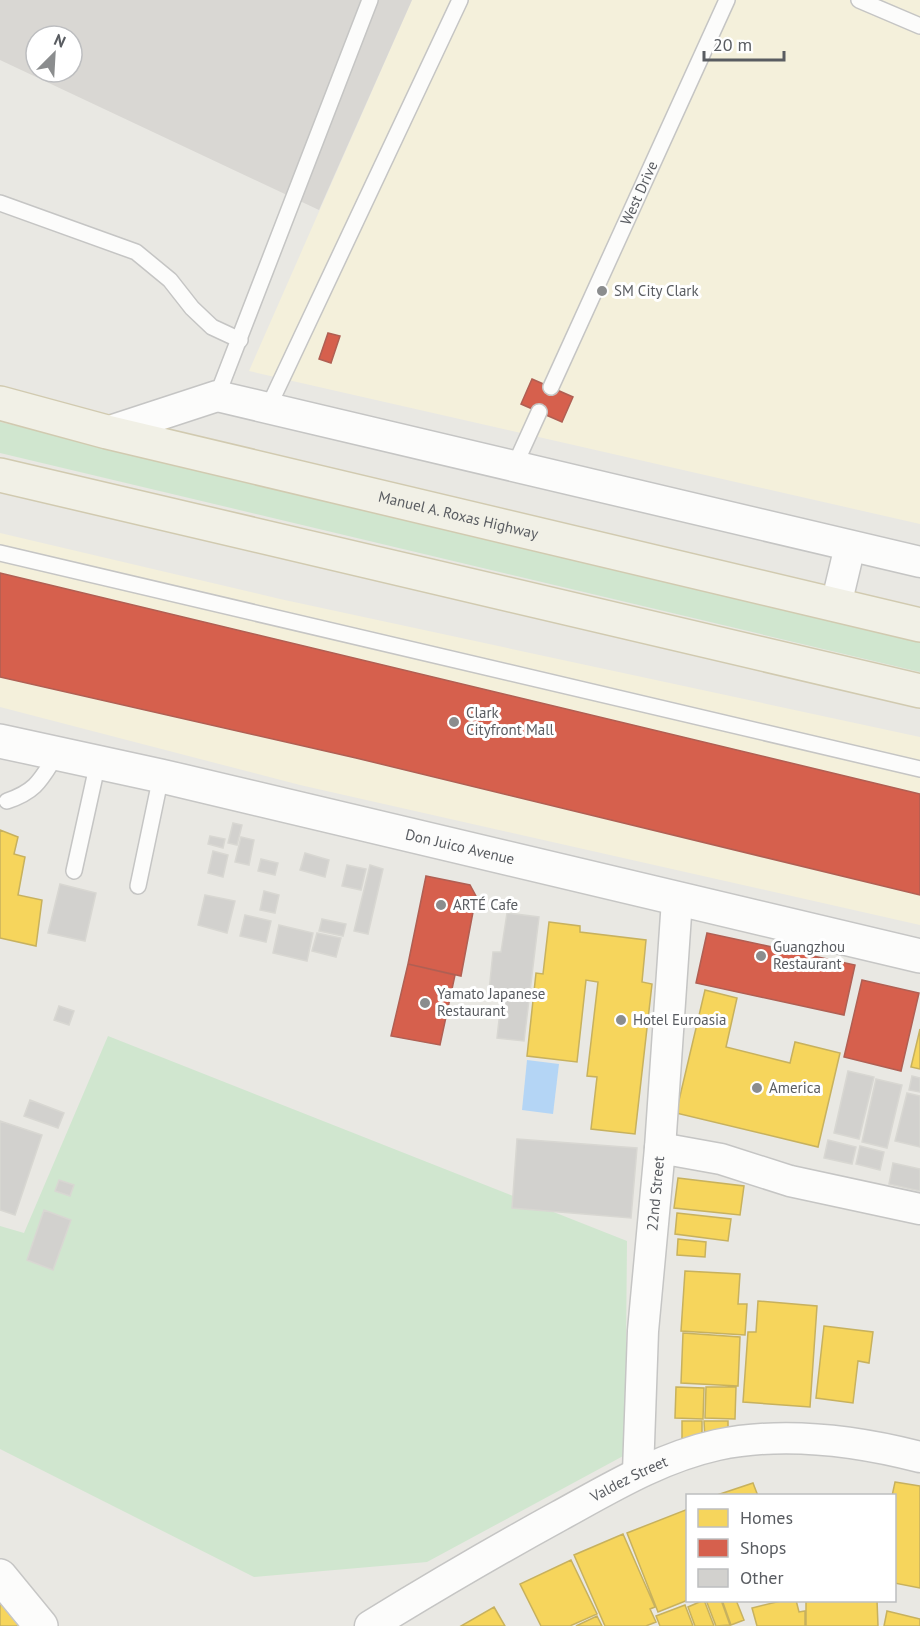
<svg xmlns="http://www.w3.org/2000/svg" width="920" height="1626" font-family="'PT Sans',sans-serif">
  <rect width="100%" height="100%" fill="#e9e8e3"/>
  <path fill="#f4f0db" d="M412 0H920V524L249 371Z
    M0 533 280 599 920 737V925L300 785 0 707Z"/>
  <path fill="#d9d7d3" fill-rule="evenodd" d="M0 0H412L319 210 0 60ZM36 36H72V72H36Z"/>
  <path fill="#d0e6cf" d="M0 422 920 639V672L0 453Z
    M108 1036 627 1241 625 1455 427 1562 254 1577 0 1449V1226L24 1233Z"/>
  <path fill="#b4d5f5" d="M527 1060 559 1064 553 1114 522 1110Z"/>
  <path fill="#f6d55c" stroke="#c7b15e" stroke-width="1.5" d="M0 830 18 837 14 854 25 857 18 895 42 900 36 946 0 938Z
    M549 922 580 926V932L646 940 642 982 652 984 635 1134 591 1129 597 1077 587 1076 598 982 586 980 577 1062 527 1056 536 973 543 974Z
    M705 990 737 998 726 1047 790 1063 795 1042 840 1053 818 1147 676 1113Z
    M920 1029V1069L911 1067Z
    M678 1178 744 1186 740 1215 674 1208Z
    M677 1213 731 1219 728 1241 675 1234Z
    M678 1239 706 1242 705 1257 677 1255Z
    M685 1271 740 1274 738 1304H747L745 1335 681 1331Z
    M758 1301 817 1306 810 1407 743 1402 748 1332H756Z
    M824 1326 873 1332 869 1363 858 1361 853 1403 816 1398Z
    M683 1333 740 1337 738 1386 681 1383Z
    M676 1387 704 1388 703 1419 675 1418Z
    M706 1387H736L735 1419 705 1418Z
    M682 1421H702V1447L682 1448Z
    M704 1421H728V1439H705Z
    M895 1482 920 1486V1588L894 1583V1496H892Z
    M753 1483 758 1496H714Z
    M688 1509V1600L658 1612 627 1533Z
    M623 1534 655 1607 650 1609 656 1622 646 1626H605L574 1555Z
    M571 1560 597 1614 570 1626H541L520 1584Z
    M0 1598 27 1626H0Z
    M704 1600 714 1626H695L688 1607Z
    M706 1600H721L730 1625 716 1626Z
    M722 1600H736L744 1620 731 1625Z
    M785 1600H796L799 1612 805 1611V1626H757L752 1608Z
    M806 1600H877L878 1626H806Z
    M685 1605 693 1626H660L656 1616Z
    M494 1607 505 1626H461Z
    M887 1611 920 1619V1626H884Z
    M597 1616 602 1626H576Z"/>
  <path fill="#d6604d" stroke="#b05f53" stroke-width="1.5" d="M328 333 340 336 331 363 319 359Z
    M532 379 573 397 562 422 521 404Z
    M0 573 920 794V895L356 758 0 677Z
    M426 876 470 885 476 896 461 976 408 964Z
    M707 933 855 965 844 1015 696 983Z
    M408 964 455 975 440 1045 391 1036Z
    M862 980 919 993 901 1071 844 1057Z"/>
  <path fill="#d2d1ce" stroke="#d8d7d2" stroke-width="1.5" d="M233 823 242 825 237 845 228 843Z
    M210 836 225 839 223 848 208 844Z
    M241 837 254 840 249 865 235 862Z
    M213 851 228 855 223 877 208 873Z
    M305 853 329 860 325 877 300 870Z
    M261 859 278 863 275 875 258 871Z
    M347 865 366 869 361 890 342 886Z
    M370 865 383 869 368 934 354 931Z
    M60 884 96 893 85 941 48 933Z
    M264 891 279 895 275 913 260 910Z
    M205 895 235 901 227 933 198 925Z
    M507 913 539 917 524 1041 497 1038 502 993 489 991 493 952H501Z
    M245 915 271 921 266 942 240 936Z
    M322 919 346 924 343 936 319 931Z
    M279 925 313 933 307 961 273 953Z
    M317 933 341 938 336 957 312 951Z
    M59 1006 74 1011 69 1025 54 1020Z
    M848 1071 874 1077 859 1139 834 1133Z
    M912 1076 920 1078V1092L909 1090Z
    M876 1079 902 1085 887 1148 862 1142Z
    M907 1093 920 1096V1147L895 1141Z
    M30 1100 64 1113 58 1128 24 1116Z
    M0 1121 42 1135 15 1215 0 1210Z
    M517 1139 637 1148 631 1218 512 1208Z
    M828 1140 856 1147 852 1164 824 1158Z
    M860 1146 884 1152 880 1170 856 1164Z
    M893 1163 920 1169V1191L889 1184Z
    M59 1180 74 1185 70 1196 55 1191Z
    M44 1210 71 1220 53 1270 27 1260Z"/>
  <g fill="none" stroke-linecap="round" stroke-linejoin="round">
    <defs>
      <g id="service">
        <path d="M859 0 920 26"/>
        <path d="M0 203 136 252 170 280 192 308 212 327 240 340"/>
        <path id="s1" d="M551 387 727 0"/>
        <path d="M217 396 370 0"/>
        <path d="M268 408 460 0"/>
        <path d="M514 467 539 412"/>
        <path d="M0 553 920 769"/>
        <path d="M7 801C37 791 41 779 57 754"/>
        <path d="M74 871 98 762"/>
        <path d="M138 886 161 776"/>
      </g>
      <g id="minor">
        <path d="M107 432 217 396 920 562"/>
        <path d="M836 605 850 546"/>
        <path d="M660 1148 677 900"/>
        <path id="s2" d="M638 1472 643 1331 660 1148 721 1159 790 1181 920 1209"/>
        <path id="s3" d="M370 1626C432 1588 495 1551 559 1516 610 1488 659 1458 717 1445 784 1431 854 1440 920 1457"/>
      </g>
      <g id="secondary">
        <path id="s4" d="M0 741 161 776 920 956"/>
        <path d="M0 1576 41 1626"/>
      </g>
      <g id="primary">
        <path id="s5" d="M0 403 107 432 920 625"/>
        <path d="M0 475 920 691"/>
      </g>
    </defs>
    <use href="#service" stroke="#c5c5c4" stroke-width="18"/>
    <use href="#minor" stroke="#c5c5c4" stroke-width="33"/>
    <use href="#secondary" stroke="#c6c6c5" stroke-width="36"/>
    <use href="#primary" stroke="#d1cab0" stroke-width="36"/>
    <use href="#service" stroke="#fcfcfb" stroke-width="15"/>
    <use href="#minor" stroke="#fcfcfb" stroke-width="30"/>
    <use href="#secondary" stroke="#fcfcfb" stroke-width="33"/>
    <use href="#primary" stroke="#f1f0e6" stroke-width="33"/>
  </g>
  <g fill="#8b8d8e" stroke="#fff" stroke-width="2">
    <circle cx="602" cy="291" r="6"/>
    <circle cx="454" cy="722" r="6"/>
    <circle cx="441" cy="905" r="6"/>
    <circle cx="761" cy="956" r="6"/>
    <circle cx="425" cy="1003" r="6"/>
    <circle cx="621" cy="1020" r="6"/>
    <circle cx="757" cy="1088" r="6"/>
  </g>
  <g text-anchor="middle" stroke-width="6" stroke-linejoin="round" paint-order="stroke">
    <g font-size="15" fill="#595c61" stroke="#fff">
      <text dy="5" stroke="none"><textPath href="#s1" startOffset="213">West Drive</textPath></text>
      <text dy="5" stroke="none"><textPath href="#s5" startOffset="472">Manuel A. Roxas Highway</textPath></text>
      <text dy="5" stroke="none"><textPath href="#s4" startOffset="472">Don Juico Avenue</textPath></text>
      <text dy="5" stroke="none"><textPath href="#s2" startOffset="279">22nd Street</textPath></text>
      <text dy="5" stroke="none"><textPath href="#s3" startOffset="298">Valdez Street</textPath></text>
    </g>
    <g font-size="15" fill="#595c61" stroke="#fff" text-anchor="start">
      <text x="614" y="296">SM City Clark</text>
      <text x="466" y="718">Clark<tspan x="466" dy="17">Cityfront Mall</tspan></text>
      <text x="453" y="910">ARTÉ Cafe</text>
      <text x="773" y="952">Guangzhou<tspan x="773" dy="17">Restaurant</tspan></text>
      <text x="437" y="999">Yamato Japanese<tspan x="437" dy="17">Restaurant</tspan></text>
      <text x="633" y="1025">Hotel Euroasia</text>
      <text x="769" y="1093">America</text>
    </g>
  </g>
  <rect x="686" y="1494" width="210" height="108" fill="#ffffff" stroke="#bdbec0" stroke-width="1.5"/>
  <rect x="698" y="1509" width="30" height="18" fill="#f6d55c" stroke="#bdbec0" stroke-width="1.5"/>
  <text x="740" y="1524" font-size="18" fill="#595c61">Homes</text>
  <rect x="698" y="1539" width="30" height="18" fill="#d6604d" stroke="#bdbec0" stroke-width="1.5"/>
  <text x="740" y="1554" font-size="18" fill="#595c61">Shops</text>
  <rect x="698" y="1569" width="30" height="18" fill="#d2d1ce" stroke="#bdbec0" stroke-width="1.5"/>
  <text x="740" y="1584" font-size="18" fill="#595c61">Other</text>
  <g transform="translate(54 54) rotate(24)"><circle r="28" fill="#ffffff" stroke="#bdbec0" stroke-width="1.5"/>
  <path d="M0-4.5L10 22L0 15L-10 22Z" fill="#8b8d8e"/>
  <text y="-9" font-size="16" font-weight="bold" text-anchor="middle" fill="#595c61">N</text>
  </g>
  <path d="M704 51v9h80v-9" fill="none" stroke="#595c61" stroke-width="3"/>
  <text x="713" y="51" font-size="18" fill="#595c61" stroke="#ffffff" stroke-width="4.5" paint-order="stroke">20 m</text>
</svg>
